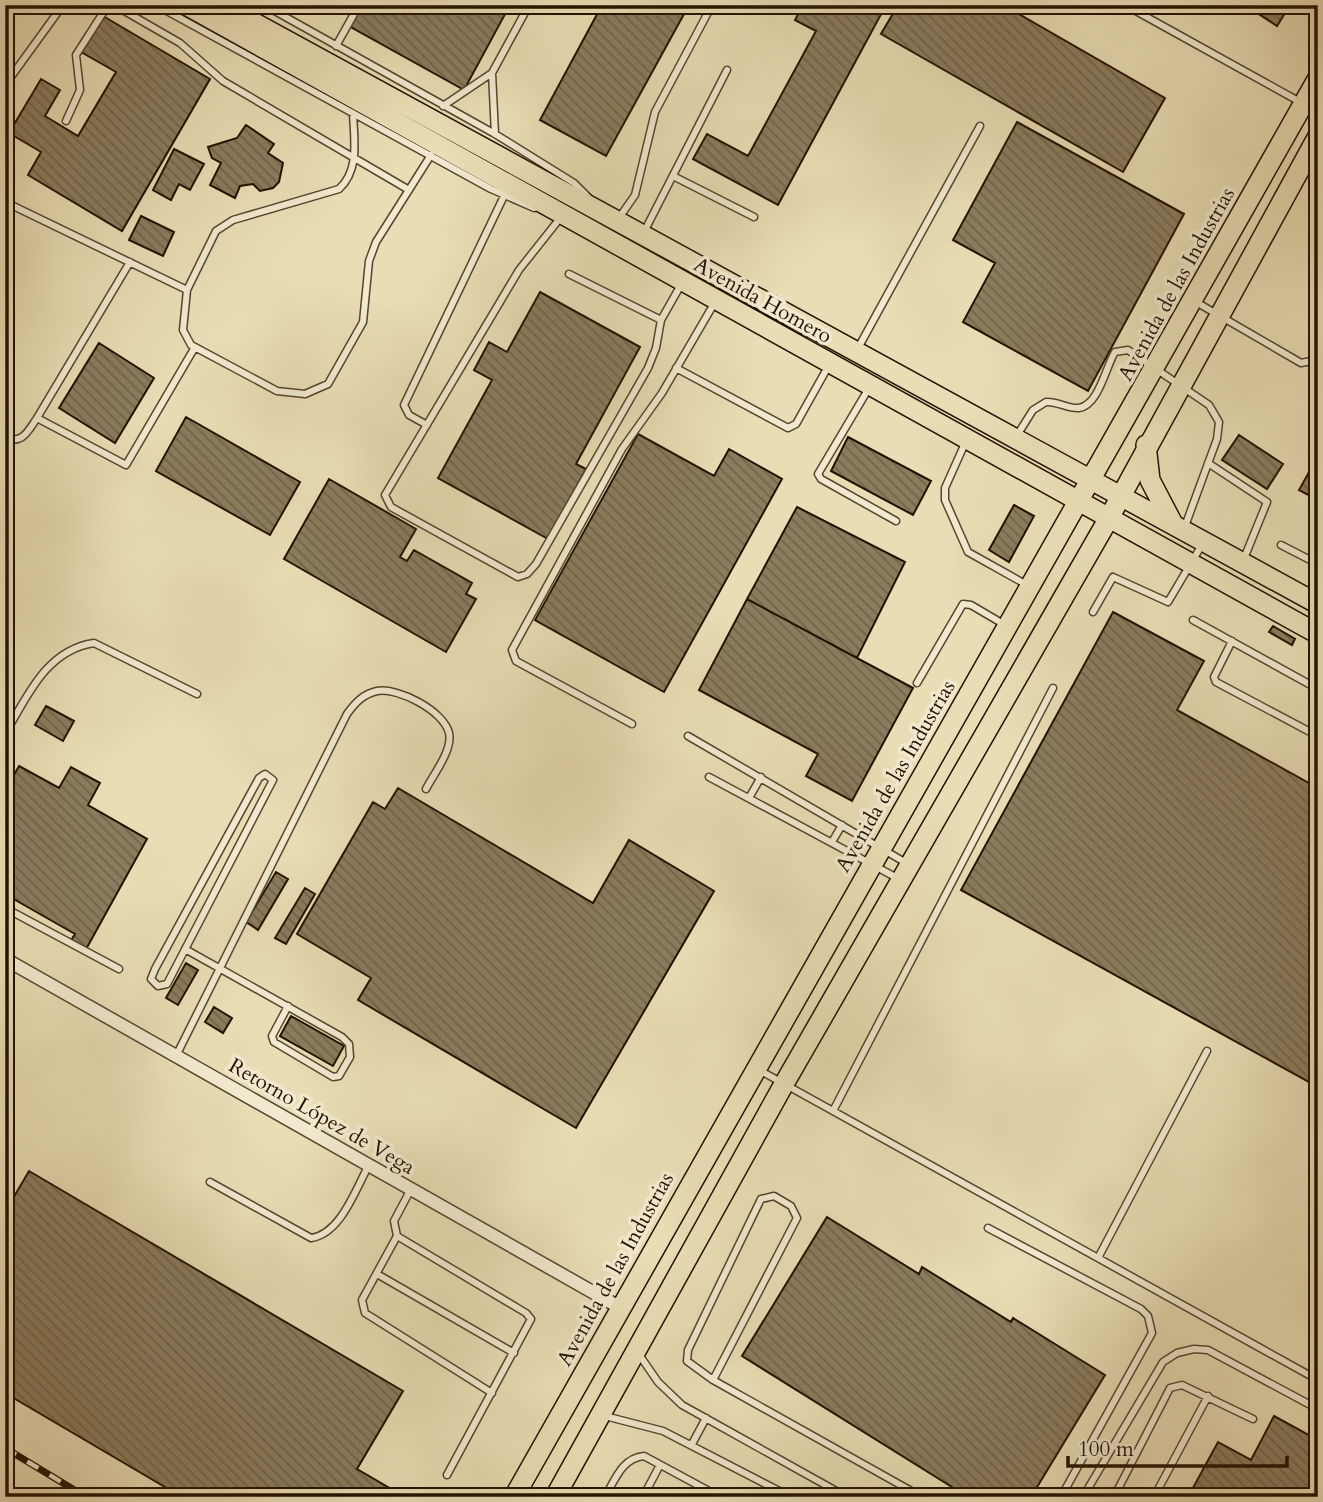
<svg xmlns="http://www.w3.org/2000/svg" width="1323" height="1502" font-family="Cardo,serif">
  <defs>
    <pattern id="building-back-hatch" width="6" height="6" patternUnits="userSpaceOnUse" patternTransform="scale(1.75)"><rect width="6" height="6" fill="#8a7c5e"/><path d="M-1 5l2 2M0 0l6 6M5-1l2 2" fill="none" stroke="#70644b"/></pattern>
  </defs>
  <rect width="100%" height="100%" fill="#e9ddb5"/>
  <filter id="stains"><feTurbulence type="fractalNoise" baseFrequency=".00286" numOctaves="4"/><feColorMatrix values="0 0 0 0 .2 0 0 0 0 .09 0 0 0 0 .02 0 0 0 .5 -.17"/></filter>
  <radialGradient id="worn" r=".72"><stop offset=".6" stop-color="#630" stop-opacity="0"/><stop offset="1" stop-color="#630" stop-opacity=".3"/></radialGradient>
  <path fill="url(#building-back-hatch)" stroke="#231200" stroke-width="2" d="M360 5H510L464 90 349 26Z
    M602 5H689L606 156 540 120Z
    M803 5H886L778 205 693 159 707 134 748 156 816 31 795 20Z
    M898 5H1003L1165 98 1123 172 881 34Z
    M1245 5H1290L1277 26Z
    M103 16 210 79 122 231 28 175 41 152 9 133 41 79 60 90 45 116 78 136 116 72 81 52Z
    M1017 122 1184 214 1088 391 963 322 995 263 953 240Z
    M246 125 274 144 268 153 283 163 279 182 273 188 260 191 253 184 240 186 235 198 210 185 221 163 212 158 208 147 237 138Z
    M174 149 204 164 190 190 179 184 171 200 153 190Z
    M141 216 174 232 163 256 129 240Z
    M540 292 640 347 576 464 586 469 548 539 438 478 492 380 474 370 489 342 507 352Z
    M99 343 154 378 115 443 59 408Z
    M186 417 300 482 270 535 156 471Z
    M638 434 714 476 729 449 782 479 664 692 535 620Z
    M1239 435 1283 464 1267 489 1222 460Z
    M848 437 931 481 913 515 831 471Z
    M1318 456V500L1299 490Z
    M329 479 416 529 400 557 407 561 414 550 472 583 466 594 476 599 446 652 284 559Z
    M1014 505 1034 516 1009 562 989 550Z
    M797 507 905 562 857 658 747 599Z
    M747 599 913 688 852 801 806 776 818 754 699 690Z
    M1113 612 1204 661 1177 710 1318 788V1087L961 890Z
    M1273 626 1295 639 1292 645 1269 632Z
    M46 706 74 721 63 741 35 725Z
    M19 766 59 788 71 767 100 783 88 805 147 839 85 951 70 942 75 934 10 897 5 905V791Z
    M398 788 593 903 629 840 714 891 576 1128 358 1000 371 978 297 934 373 802 385 809Z
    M276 872 288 879 258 930 246 922Z
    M305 888 315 894 286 944 275 938Z
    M186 963 198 970 178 1005 166 998Z
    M214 1007 232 1018 223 1033 205 1022Z
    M291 1016 344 1046 333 1066 280 1036Z
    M29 1171 403 1391 357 1469 405 1497H182L5 1393V1212Z
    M827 1217 919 1274 922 1267 1011 1322 1013 1318 1105 1375 1031 1497H968L742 1356Z
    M1274 1416 1318 1440V1497H1188L1218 1442 1251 1460Z"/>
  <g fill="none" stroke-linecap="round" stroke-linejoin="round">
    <defs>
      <path id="service" d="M114 5 180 43 223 81 409 190
        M156 5 491 189 534 208
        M264 5 495 134 574 183 588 197
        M339 5 354 14
        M1125 5 1302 103
        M336 46 359 5
        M492 73 495 134
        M5 85 63 5
        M443 106 492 73 529 5
        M353 113C354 139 360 170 339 189L233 220 216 231 187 290 183 330 191 345 277 391 305 394 328 384 363 322 369 261 376 242 431 155
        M66 121 80 90 76 55 108 5
        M673 176 754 217
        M5 202 187 290
        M561 217 519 270 385 495 391 507 518 577 527 574 536 564 648 368 656 348 661 320 682 283
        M619 218 635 195 655 112 712 5
        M644 232 727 70
        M130 262 37 418 126 465 195 347
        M569 274 661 320
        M1196 302 1301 363 1311 361 1318 350
        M857 350 980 126
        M676 368 788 428 796 424 829 365
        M869 388 818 474 821 479 896 521
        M427 425 409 415 404 405 504 196
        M1016 437 1033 410 1046 402C1057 401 1068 409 1079 408 1099 405 1106 366 1115 352L1128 350 1209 405 1219 422 1217 439 1184 529
        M5 438C23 444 28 431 37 418
        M966 441 945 488V500L968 552 1027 585
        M1208 463 1267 502 1243 561
        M1281 545 1318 564
        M1093 612 1113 577 1168 602 1203 543
        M1193 620 1318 689
        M1232 641 1214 677 1216 682 1312 733 1318 731
        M917 683 963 604 971 605 1005 625
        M632 724 516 661 512 650 622 449 662 393 715 302
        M5 734C27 697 46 650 94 643L197 694
        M688 736 908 864
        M265 774 273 780 167 984 158 986 151 979 155 969 259 778Z
        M709 777 899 879
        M749 798 761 777
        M832 842 842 825
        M5 908 119 969
        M185 949 342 1037 349 1044 350 1057 339 1076 333 1077 274 1042 272 1036 288 1006
        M176 1056 347 714C355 703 363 694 377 691 398 687 444 711 449 733 453 750 433 775 426 789
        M759 1070 1318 1380
        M833 1111 1053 688
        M210 1182 311 1238C341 1234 356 1188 369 1165
        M411 1189 394 1221 397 1236 526 1313 531 1319 447 1475
        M988 1228 1141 1309 1148 1316 1152 1333 1061 1497
        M397 1236 362 1300 365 1313 492 1393
        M1098 1258 1207 1051
        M377 1274 514 1353
        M638 1353 658 1382 682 1405 847 1497
        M713 1380 797 1218 791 1206 774 1196 761 1199 688 1350 687 1361 713 1380 922 1497
        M605 1416 663 1431 791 1497
        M692 1444 706 1418
        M605 1497C615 1480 622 1458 644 1456L720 1497
        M643 1497 660 1465
        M1083 1497 1163 1362 1177 1353 1194 1349 1208 1350 1318 1409
        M1114 1497 1170 1388 1182 1385 1253 1419
        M1154 1497 1208 1396"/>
      <path id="minor" d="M5 959 619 1307"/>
      <path id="primary" d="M186 5 1318 634
        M222 5 1318 604
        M1146 445 1150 480 1172 522
        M514 1497 1318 78
        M555 1497 784 1084 1109 518 1318 136"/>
    </defs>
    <use href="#service" stroke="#54452d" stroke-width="9"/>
    <use href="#minor" stroke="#54452d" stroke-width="15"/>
    <use href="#primary" stroke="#231200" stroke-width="22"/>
    <use href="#service" stroke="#f1e9cf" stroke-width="6"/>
    <use href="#minor" stroke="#f1e9cf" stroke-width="12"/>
    <use href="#primary" stroke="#e9ddb5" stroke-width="19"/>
    <defs>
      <path id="rail" d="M5 1448 86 1497"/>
    </defs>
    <use href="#rail" stroke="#231200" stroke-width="7"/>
    <use href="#rail" stroke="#f1e9cf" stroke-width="4.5" stroke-dasharray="13" stroke-linecap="butt"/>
  </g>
  <g text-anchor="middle" stroke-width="7" stroke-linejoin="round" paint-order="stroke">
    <g font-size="21" fill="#231200" stroke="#f1e9cf">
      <text transform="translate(1176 284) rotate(-61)" y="7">Avenida de las Industrias</text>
      <text transform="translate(763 300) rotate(29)" y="7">Avenida Homero</text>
      <text transform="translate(895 776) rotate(-60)" y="7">Avenida de las Industrias</text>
      <text transform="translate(322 1116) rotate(30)" y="7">Retorno López de Vega</text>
      <text transform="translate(615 1269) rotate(-61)" y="7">Avenida de las Industrias</text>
    </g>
  </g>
  <rect width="1323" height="1502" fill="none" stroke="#e9ddb5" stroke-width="28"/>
  <rect x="7" y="7" width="1309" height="1488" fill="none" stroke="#231200" stroke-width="3.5"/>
  <rect x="14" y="14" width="1295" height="1474" fill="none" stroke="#231200" stroke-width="2"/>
  <path d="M1068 1456v10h219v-10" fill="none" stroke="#231200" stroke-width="3.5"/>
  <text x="1078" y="1456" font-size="21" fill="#231200" stroke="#f1e9cf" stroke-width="5" paint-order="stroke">100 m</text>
  <rect width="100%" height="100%" filter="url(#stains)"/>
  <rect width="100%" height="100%" fill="url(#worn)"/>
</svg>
